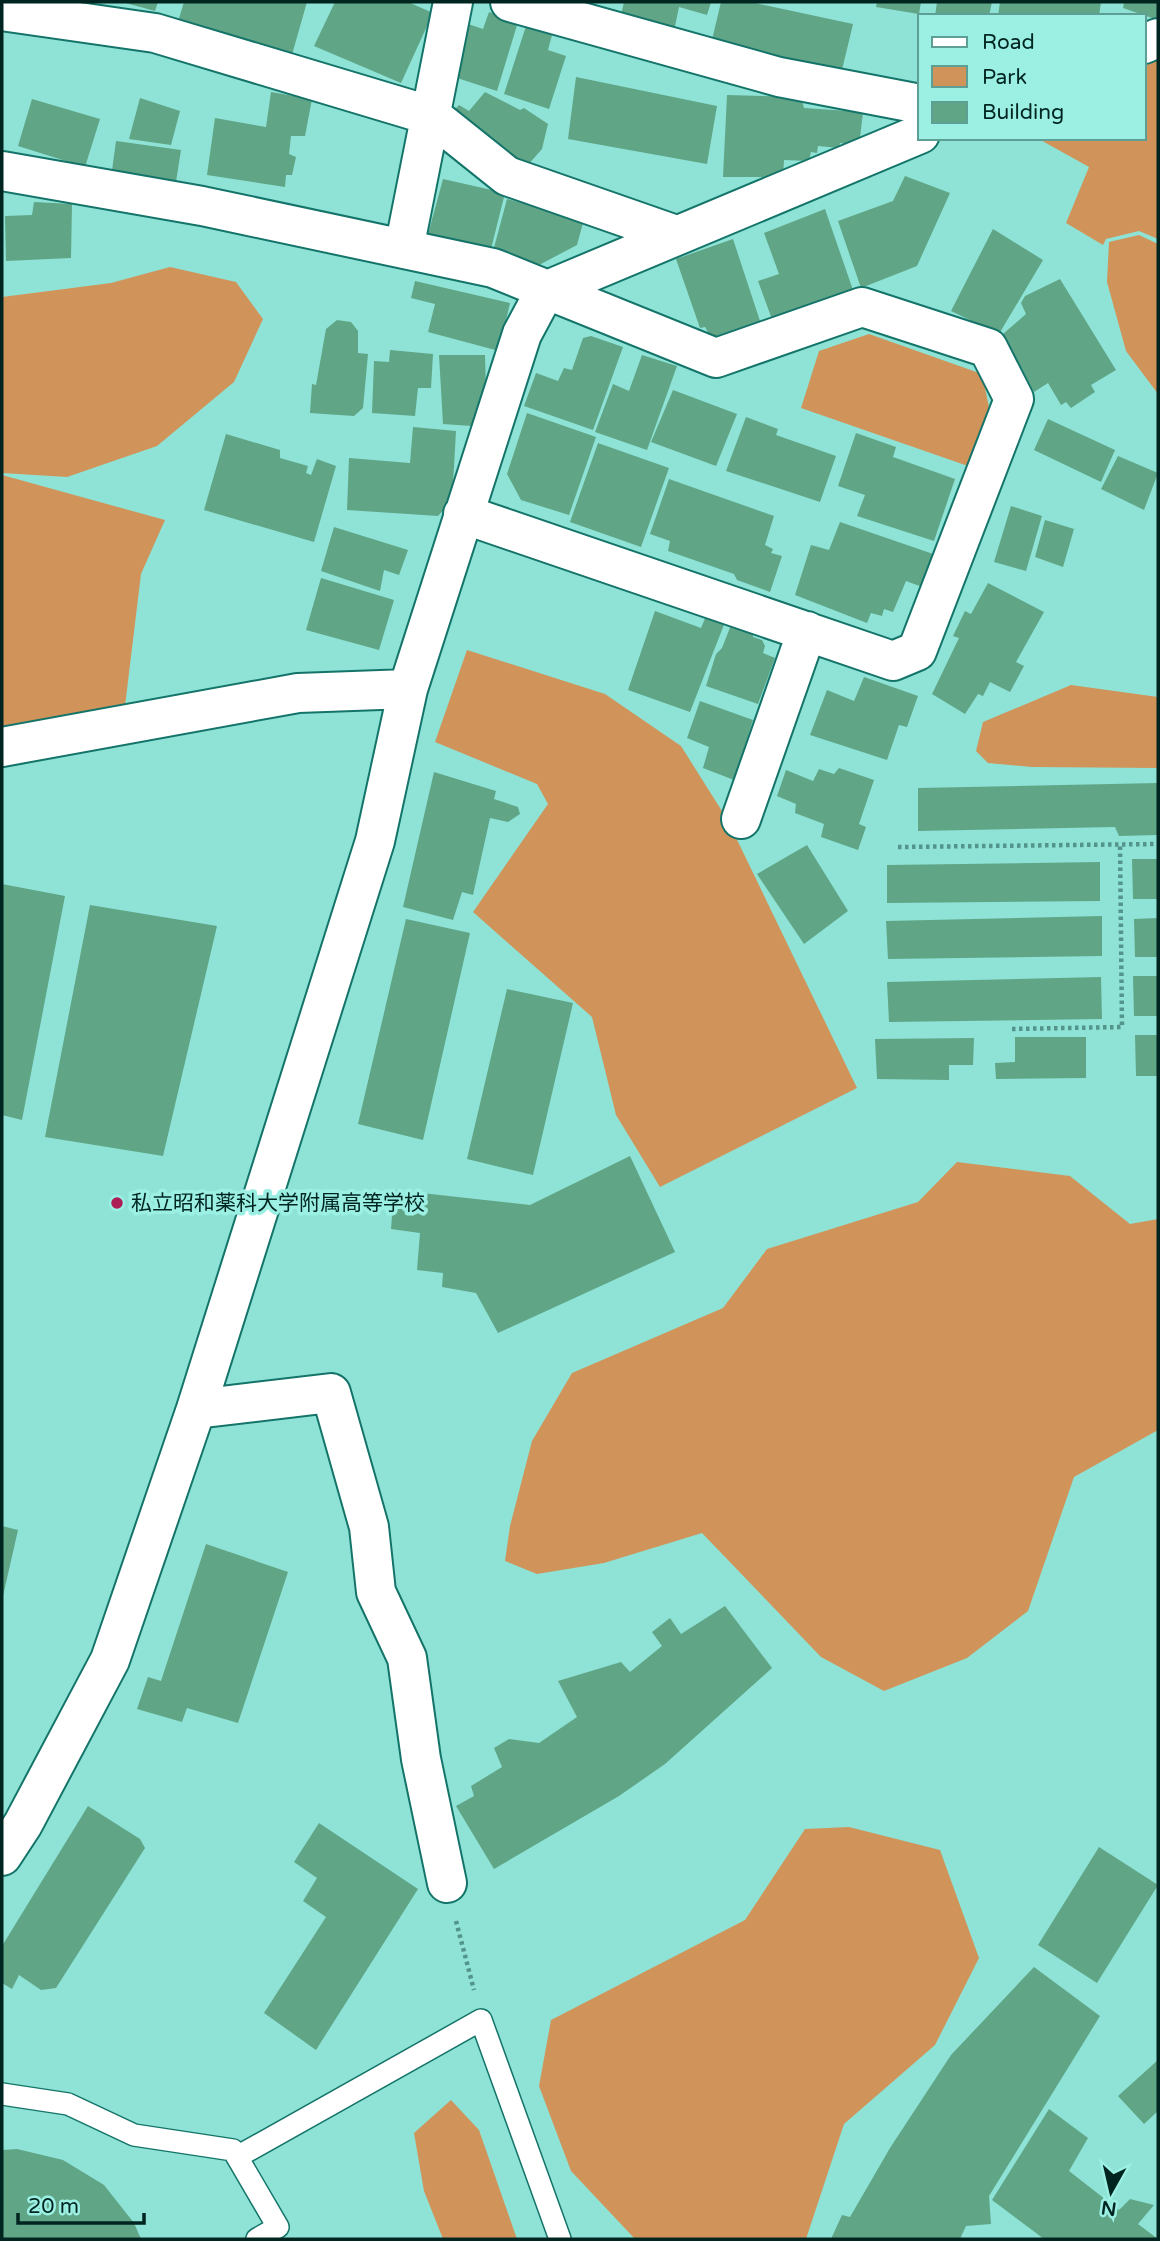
<svg xmlns="http://www.w3.org/2000/svg" width="1160" height="2241" font-family="'Varela Round','Noto Sans JP',sans-serif">
  <rect width="100%" height="100%" fill="#8ee3d6"/>
  <path fill="#d0945a" d="M1158 60V239L1139 231 1106 239 1103 245 1066 223 1089 167 1037 138H1144V66Z
    M1139 235 1158 244V394L1126 351 1107 282 1109 242Z
    M170 267 236 282 263 319 234 382 157 446 67 477 2 473V297L111 283Z
    M869 334 982 374 989 407 968 466 801 408 819 351Z
    M2 475 165 520 141 574 125 706 2 738Z
    M467 650 605 694 681 746 727 819 857 1088 660 1187 616 1115 592 1017 473 912 548 804 537 784 435 742Z
    M1071 685 1158 697V768L1032 767 988 763 976 751 983 722Z
    M957 1162 1070 1176 1130 1224 1158 1219V1430L1074 1477 1028 1611 967 1658 884 1691 821 1657 702 1533 604 1563 537 1574 505 1561 510 1526 532 1441 572 1373 723 1308 767 1249 918 1202Z
    M849 1827 940 1850 979 1958 935 2045 844 2124 806 2239H635L571 2171 539 2086 551 2020 745 1920 805 1829Z
    M451 2100 479 2130 517 2239H443L424 2191 414 2133Z"/>
  <path fill="#60a586" d="M122 2H158L155 11Z
    M184 2H307L291 58 177 25Z
    M335 2H408L433 13 401 83 314 46Z
    M624 2H711L707 15 679 7 674 31 620 19Z
    M721 2H750L853 24 841 74 711 44Z
    M877 2H921L919 14 876 7Z
    M937 2H992L989 16H935Z
    M1000 2H1101L1099 16H998Z
    M1124 2H1158V20L1123 8Z
    M489 12 518 22 497 91 451 76 468 24 483 29Z
    M526 26 552 35 548 50 566 56 549 109 504 94Z
    M576 77 717 106 707 164 568 139Z
    M271 92 312 99 305 136H291L289 154 296 157 292 175H286L285 187 207 175 215 118 266 127Z
    M485 92 520 110 524 108 548 124 542 149 527 166 471 126 450 115 459 105 469 111Z
    M727 95 801 97 804 108 863 112 860 138 851 145 840 143 839 148 818 146 817 153 811 152 809 161 784 160 783 177H723Z
    M140 98 180 111 171 145 129 139Z
    M32 99 100 119 85 167 18 146Z
    M116 141 181 150 175 188 111 178Z
    M905 176 950 193 917 266 861 288 838 221 893 201Z
    M443 179 505 193 490 253 427 238Z
    M507 199 584 219 577 245 539 265 492 255Z
    M34 202 72 204 71 258 6 261 5 216 32 215Z
    M825 209 854 293 773 322 758 281 779 274 764 233Z
    M993 229 1043 260 999 334 951 311Z
    M733 239 760 321 716 336 709 334 705 327 700 328 676 259Z
    M1060 279 1116 370 1091 385 1095 392 1071 408 1066 402 1061 405 1048 383 1034 392 1003 334 1026 314 1021 303 1025 296Z
    M415 281 510 303 499 351 428 332 435 304 411 298Z
    M337 320 351 322 358 331V353L368 354 363 408 354 416 310 413 312 384 316 385 326 329Z
    M591 336 623 347 593 430 524 406 536 373 558 381 564 368 572 370 583 338Z
    M390 350 433 354 431 388H418L415 416 372 413 374 361 389 362Z
    M439 355H485L486 391 472 426 443 424Z
    M642 355 677 366 647 450 595 432 613 384 629 391Z
    M673 390 737 414 716 466 651 442Z
    M527 413 596 437 569 515 521 500 507 474Z
    M746 417 778 429 776 435 836 456 820 502 726 471Z
    M1048 419 1115 450 1101 482 1034 450Z
    M413 427 456 431 452 501 438 516 347 510 349 458 410 463Z
    M856 433 896 447 893 457 955 479 934 541 857 516 865 495 838 486Z
    M226 434 280 450V458L308 466 306 473 311 475 317 459 336 466 314 542 204 510Z
    M598 443 669 468 641 547 570 522Z
    M1118 456 1158 473 1144 510 1101 489Z
    M669 479 774 516 765 545 773 549 771 553 782 556 770 592 737 580 734 574 668 551 670 541 650 534Z
    M1011 506 1042 516 1026 571 994 562Z
    M1045 520 1074 529 1063 567 1035 557Z
    M840 522 939 556 925 588 906 581 893 612 884 609 882 616 871 613 867 623 795 595 811 545 829 550Z
    M334 527 408 550 399 575 384 570 380 591 321 571Z
    M321 578 394 600 379 650 306 630Z
    M988 583 1044 612 1016 662 1024 666 1010 692 990 682 983 696 978 694 965 714 932 694 959 638 953 636 965 611 971 614Z
    M655 611 701 628 706 616 725 622 690 712 628 690Z
    M731 625 753 631V637L762 640 765 646 763 653 775 658 758 704 706 686 716 654 722 648Z
    M864 677 918 696 907 727 899 725 887 760 810 735 827 690 854 701Z
    M700 701 753 720 734 780 703 768 709 747 687 738Z
    M839 768 874 780 859 824 866 827 858 850 821 837 824 824 795 813 796 804 777 796 786 770 813 781 819 769 834 774Z
    M434 772 496 791 494 799 518 807 520 814 508 822 490 818 473 895 462 892 453 920 403 907Z
    M1158 783V835L1119 836 1115 827 918 831V788Z
    M807 845 848 911 804 944 757 874Z
    M1132 859H1158V899H1133Z
    M1100 862V901L887 903V865Z
    M2 884 65 896 22 1120 2 1115Z
    M90 905 217 926 163 1156 45 1137Z
    M1102 916V956L888 959 886 921Z
    M1158 918V957H1135L1134 919Z
    M406 919 470 933 423 1140 358 1124Z
    M1133 976H1158V1016H1134Z
    M1101 977 1102 1019 889 1022 887 982Z
    M507 989 573 1003 533 1175 467 1159Z
    M1135 1035H1158V1076H1136Z
    M1015 1037H1086V1078L996 1079 995 1063 1015 1062Z
    M974 1038 973 1065H949V1080L877 1079 875 1039Z
    M630 1156 675 1252 498 1333 476 1293 442 1287 443 1273 417 1270 420 1233 391 1229 394 1190 530 1205Z
    M2 1526 18 1530 3 1596H2Z
    M206 1544 288 1572 238 1723 187 1708 182 1722 137 1709 148 1677 161 1681Z
    M725 1606 772 1668 665 1764 619 1796 494 1869 456 1806 474 1796 471 1786 502 1767 494 1748 509 1739 539 1743 577 1717 558 1681 621 1662 630 1672 662 1646 652 1632 670 1618 681 1634Z
    M88 1806 140 1839 145 1848 56 1988 41 1990 19 1975 12 1989 2 1983V1946Z
    M319 1823 418 1889 316 2050 264 2013 326 1917 303 1901 317 1878 294 1862Z
    M1099 1847 1158 1885 1097 1983 1038 1945Z
    M1034 1967 1100 2016 989 2196 991 2224 966 2226 960 2239H831L842 2215 850 2217 890 2148 951 2055Z
    M1158 2060V2111L1144 2124 1118 2096Z
    M1049 2109 1088 2138 1069 2171 1119 2210 1130 2199 1154 2205 1138 2224 1158 2239H1044L992 2200Z
    M17 2149 63 2160 104 2185 134 2223 141 2239H2V2150Z"/>
  <g fill="none" stroke-linecap="round" stroke-linejoin="round">
    <defs>
      <path id="lane" d="M2 2094 68 2104 134 2135 233 2150 278 2227 257 2239
        M237 2157 481 2020 560 2239"/>
      <path id="street" d="M510 2 779 77 920 104
        M2 11 155 33 432 116 507 176 676 235
        M1144 44 1158 38
        M2 171 202 206 493 268 716 358 862 307 988 348 1014 399 917 651 893 661 463 514
        M404 249 453 2
        M2 747 298 693 408 689
        M741 819 807 631
        M196 1409 331 1393 369 1527 376 1592 407 1658 421 1759 447 1883
        M2 1856 23 1824 110 1660 196 1409 375 841 408 689 522 334 545 291 920 134"/>
    </defs>
    <use href="#lane" stroke="#147469" stroke-width="24"/>
    <use href="#street" stroke="#147469" stroke-width="42"/>
    <path stroke="#53948b" stroke-width="4.5" stroke-dasharray="3.5 3.5" stroke-linecap="butt" d="M898 847 1158 844
      M1012 1029 1122 1027 1120 844
      M456 1921 474 1990"/>
    <use href="#lane" stroke="#fff" stroke-width="21"/>
    <use href="#street" stroke="#fff" stroke-width="38"/>
  </g>
  <circle fill="#ac1d56" stroke="#9bf0e3" stroke-width="2.5" cx="117" cy="1203" r="7"/>
  <g text-anchor="middle" stroke-width="7" stroke-linejoin="round" paint-order="stroke">
    <g font-size="21" fill="#002521" stroke="#9bf0e3" text-anchor="start">
      <text x="131" y="1210">私立昭和薬科大学附属高等学校</text>
    </g>
  </g>
  <rect width="1160" height="2241" fill="none" stroke="#002521" stroke-width="7"/>
  <rect x="918" y="14" width="228" height="126" fill="#9bf0e3" stroke="#5d9f95" stroke-width="2"/>
  <rect x="932" y="37" width="35" height="10" fill="#ffffff" stroke="#5d9f95" stroke-width="2"/>
  <text x="982" y="49" font-size="21" fill="#002521">Road</text>
  <rect x="932" y="66" width="35" height="21" fill="#d0945a" stroke="#5d9f95" stroke-width="2"/>
  <text x="982" y="84" font-size="21" fill="#002521">Park</text>
  <rect x="932" y="102" width="35" height="21" fill="#60a586" stroke="#5d9f95" stroke-width="2"/>
  <text x="982" y="119" font-size="21" fill="#002521">Building</text>
  <g transform="translate(1111 2192) rotate(188)" stroke="#9bf0e3" stroke-width="5" paint-order="stroke">
  <path d="M0-5L12 26L0 18L-12 26Z" fill="#002521"/>
  <text y="-10" font-size="19" font-weight="bold" text-anchor="middle" fill="#002521">N</text>
  </g>
  <path d="M18 2213v10h126v-10" fill="none" stroke="#002521" stroke-width="3.5"/>
  <text x="28" y="2213" font-size="21" fill="#002521" stroke="#9bf0e3" stroke-width="5" paint-order="stroke">20 m</text>
</svg>
